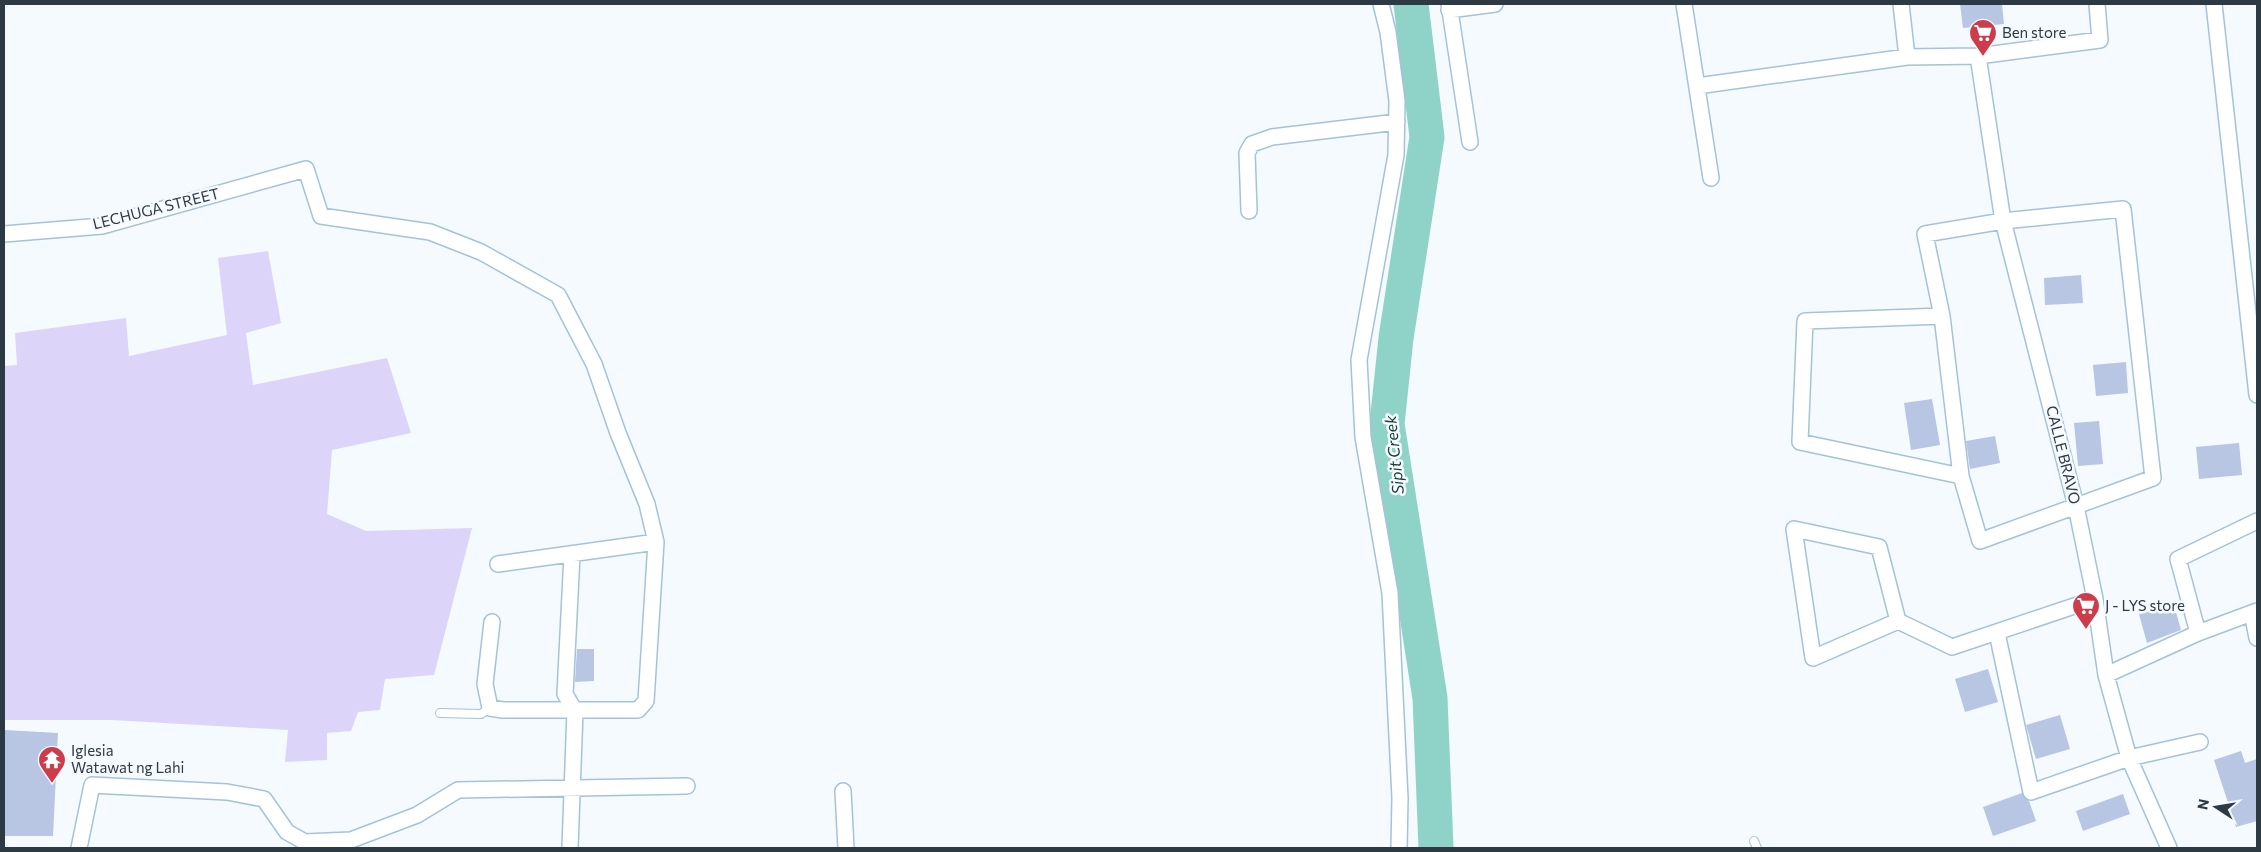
<svg xmlns="http://www.w3.org/2000/svg" width="2261" height="852" font-family="Commissioner,sans-serif">
  <rect width="100%" height="100%" fill="#f4fafe"/>
  <path fill="#ddd4fa" d="M268 251 281 323 246 333 253 385 387 358 411 433 332 450 327 514 366 531 472 528 434 675 385 679 380 710 358 712 351 731 327 733V760L285 762 288 730 112 720H4V366L17 365 15 333 126 318 129 356 227 335 218 258Z"/>
  <g fill="none" stroke-linecap="round" stroke-linejoin="round">
    <path stroke="#8fd2c7" stroke-width="35" d="M1411 4 1427 137 1396 338 1387 424 1430 698 1436 848"/>
  </g>
  <path fill="#b8c5e3" d="M1960 4H2002L2004 24 1963 28Z
    M2081 275 2083 303 2045 305 2044 278Z
    M2126 362 2128 393 2096 396 2093 365Z
    M1932 399 1940 445 1911 450 1904 403Z
    M2099 421 2103 464 2078 466 2074 423Z
    M1995 436 2000 463 1970 469 1966 441Z
    M2239 443 2242 475 2199 479 2196 447Z
    M2174 605 2181 630 2147 643 2139 614Z
    M577 649H594V681L575 682Z
    M1988 669 1998 702 1965 712 1955 679Z
    M2060 715 2070 749 2036 759 2026 725Z
    M4 730 58 733 53 836H4Z
    M2241 751 2245 763 2257 759V821L2236 827 2214 760Z
    M2022 793 2029 801 2036 821 1993 836 1983 807Z
    M2123 794 2130 814 2083 831 2076 811Z"/>
  <g fill="none" stroke-linecap="round" stroke-linejoin="round">
    <defs>
      <path id="lane" d="M440 713 481 714 490 708
        M1754 841 1757 848"/>
      <path id="street" d="M1381 4 1388 32 1397 101 1396 155 1359 360 1363 437 1390 593 1400 798 1399 848
        M1449 4 1470 142
        M1684 4 1711 178
        M1901 4 1907 57
        M2214 4 2257 395
        M1449 10 1495 4
        M1978 56 2003 221 2076 506 2095 599 2106 675 2129 758 2169 848
        M1697 86 1907 57 1978 56 2100 40 2097 4
        M2123 209 2153 478 1980 541 1961 476 1942 316 1925 234 2003 221Z
        M1249 211 1247 153 1252 144 1272 137 1397 122
        M4 234 102 226 306 169 321 216 430 232 481 252 558 295 594 364 618 433 647 504 656 542 646 701 638 710H503L490 708 485 684 492 622
        M1942 316 1805 321 1800 442 1961 476
        M498 564 656 542
        M2252 613 2257 638
        M1898 621 1879 547 1794 529 1813 658 1898 621 1952 647 2095 599
        M1997 633 2031 792 2129 758 2200 742
        M2198 633 2178 559 2257 521
        M2106 675 2198 633 2257 611
        M843 791 846 848
        M79 848 92 785 227 792 264 799 287 832 305 842 351 840 417 815 458 790 687 786
        M570 848 575 711 565 694 572 555"/>
    </defs>
    <use href="#lane" stroke="#a4c3d8" stroke-width="10"/>
    <use href="#street" stroke="#a4c3d8" stroke-width="18"/>
    <use href="#lane" stroke="#fff" stroke-width="8"/>
    <use href="#street" stroke="#fff" stroke-width="15"/>
  </g>
  <defs>
    <symbol id="supermarket-pin" viewBox="-11 -11 22 30"><path d="M0 17L-7.5 6A9.5 9.5 0 1 1 7.5 6Z" fill="#cd3c4a" stroke="#f4fafe"/><path d="M-6-5.5h2.5l.6 2H6L4.5 2H-2.5L-4.4-4H-6ZM-1.5 3.2a1.3 1.3 0 1 0 .1 0ZM3 3.2a1.3 1.3 0 1 0 .1 0Z" fill="#fff"/></symbol>
    <symbol id="temple-pin" viewBox="-11 -11 22 30"><path d="M0 17L-7.5 6A9.5 9.5 0 1 1 7.5 6Z" fill="#cd3c4a" stroke="#f4fafe"/><path d="M0-6L5-2H3V0L6.5 2.5H4V6H1.5V3h-3V6H-4V2.5H-6.5L-3 0V-2H-5Z" fill="#fff"/></symbol>
  </defs>
  <g fill-rule="evenodd">
    <use href="#supermarket-pin" x="1967" y="17" width="32" height="43"/>
    <use href="#supermarket-pin" x="2070" y="590" width="32" height="43"/>
    <use href="#temple-pin" x="36" y="744" width="32" height="43"/>
  </g>
  <g text-anchor="middle" stroke-width="5" stroke-linejoin="round" paint-order="stroke">
    <g font-size="15" fill="#2e3a43" stroke="#f4fafe" text-anchor="start">
      <text x="2002" y="38">Ben store</text>
      <text x="2105" y="611">J - LYS store</text>
      <text x="71" y="756">Iglesia<tspan x="71" dy="17">Watawat ng Lahi</tspan></text>
    </g>
    <g font-size="15" fill="#2e3a43" stroke="#f4fafe">
      <text transform="translate(156 209) rotate(-14)" y="5">LECHUGA STREET</text>
      <text transform="translate(2063 455) rotate(76)" y="5">CALLE BRAVO</text>
    </g>
    <g font-size="16" font-style="italic" fill="#1a3b36" stroke="#f4fafe">
      <text transform="translate(1394 455) rotate(-96)" y="6">Sipit Creek</text>
    </g>
  </g>
  <rect width="2261" height="852" fill="none" stroke="#2e3a43" stroke-width="10"/>
  <g transform="translate(2216 807) rotate(282)" stroke="#f4fafe" stroke-width="4" paint-order="stroke">
  <path d="M0-4L9 19L0 12L-9 19Z" fill="#2e3a43"/>
  <text y="-8" font-size="14" font-weight="bold" text-anchor="middle" fill="#2e3a43">N</text>
  </g>
</svg>
